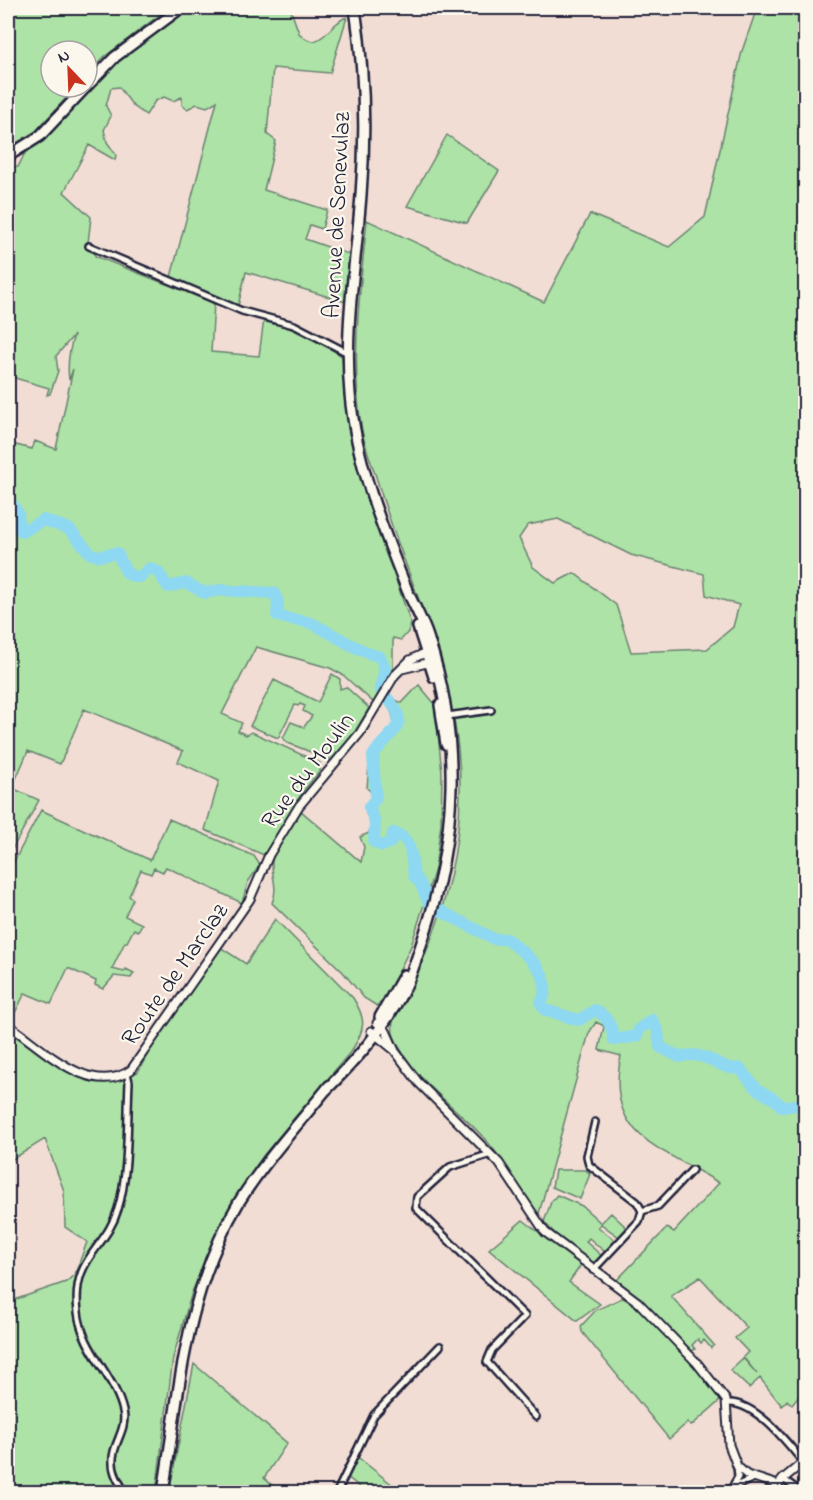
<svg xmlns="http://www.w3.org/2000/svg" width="813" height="1500" font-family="'Indie Flower',sans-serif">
  <rect width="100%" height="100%" fill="#f1ddd4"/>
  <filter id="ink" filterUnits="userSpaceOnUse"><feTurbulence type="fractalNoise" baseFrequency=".0167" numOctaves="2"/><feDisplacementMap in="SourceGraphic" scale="12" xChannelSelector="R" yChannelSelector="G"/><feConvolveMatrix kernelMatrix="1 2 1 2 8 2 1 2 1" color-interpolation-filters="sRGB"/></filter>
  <g filter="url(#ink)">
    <path fill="#ade3a6" stroke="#688270" stroke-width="1.5" fill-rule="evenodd" d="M8 8H156L162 13 104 57 87 75V51H51V87H76L35 132 8 149Z
      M190 8H290L299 33C320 56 330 21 347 17L330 73 273 68 267 134 276 141 264 190 327 210 322 229 310 225 305 239 351 255 346 302 246 272 238 306 171 277 217 101 207 107 197 104 187 109 182 105V97L173 101 164 97 155 101 146 115 133 106 119 87 111 88 106 106 111 116 104 130 107 142 116 155 115 160 89 145 64 192 91 217 88 243 95 246V256L214 303 211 352 259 356 264 319 308 335 342 356 348 429 356 463 411 624 409 631 401 640 393 638V669L374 703 343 675 330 668 256 647 222 714 242 723 238 731 246 735 252 732 320 763V771L304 790 264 855 205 830 219 781 178 762 183 751 84 709 60 764 28 751 12 788 39 800 8 857V443L32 449 35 441 56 449 73 369 69 380C67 365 69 350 74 335L56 356 58 371 50 394 47 395 49 388 8 376V167H18L25 153 41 142 114 64Z
      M757 8H805L806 1388 792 1405 787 1400 782 1406 760 1378 749 1388 730 1370 743 1358 757 1374 743 1357 748 1352 735 1338 747 1328 700 1277 671 1296 714 1345 711 1348 704 1340 701 1343 698 1339 692 1345 695 1349 692 1351 650 1308 617 1280 667 1228 674 1232 719 1183C662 1147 604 1138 621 1056L599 1050 604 1026 596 1022 589 1033 538 1217C519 1191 506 1161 483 1137 454 1105 411 1078 394 1036 386 1015 412 986 420 967 445 910 461 846 460 784 460 677 407 582 378 483 373 466 365 448 362 431 350 362 360 289 367 220L544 302 590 214 669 247 705 217 742 51ZM558 519 631 555 704 574 706 595 739 605 733 627 707 649 631 652 616 605 574 573 555 583 533 567 519 538 528 525Z
      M447 135 499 171 467 223 407 206Z
      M332 674 340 679V689L346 687 369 708 353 735 331 760 288 743 283 738 291 722 304 727 312 716 303 711 305 706 300 704 298 706 295 705 278 738 250 726 274 680 318 702Z
      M419 685 435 704 442 773 441 824 435 869 411 946 386 998 377 1006 364 998 343 972 272 903C279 888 271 877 272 861 274 845 292 825 301 811L361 862 364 847 360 837 369 833 372 821 366 814 365 806 373 794 367 788 370 753C387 731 405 732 385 700L387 696 402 703Z
      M41 810 150 860 169 819 254 856 260 865 248 882 242 903 166 867 163 872 154 868 151 874 141 870 129 896 133 899 125 916 142 924 138 931 134 929 127 942H125L112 969 124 972 126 969 134 973 131 978 114 976 103 989 95 985 96 981 68 968 51 1004 25 993 11 1021 8 1019V873Z
      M275 919 353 998C367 1020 365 1029 352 1050L263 1156 223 1218 192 1292 173 1358 156 1492H8V1302L66 1282 75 1274 87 1242 65 1227 64 1191 45 1139 8 1162V1029L61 1068 77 1075 95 1080H118L138 1072 153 1044 220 947 246 964Z
      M555 1170H586L590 1174 580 1199 552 1187Z
      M557 1195 582 1206 601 1223 611 1213 627 1228 619 1237 601 1224 598 1227 616 1241 605 1252 589 1238 586 1242 602 1256 593 1263 563 1242 544 1222 551 1202Z
      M523 1220 581 1265 569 1282 600 1304 577 1321 489 1249Z
      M622 1298C636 1300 711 1383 722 1399L691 1426 687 1423 669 1439 582 1332 581 1326 596 1310Z
      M194 1364 287 1443 264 1478 280 1492H169Z
      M355 1455 394 1486 387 1492H366L346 1476Z"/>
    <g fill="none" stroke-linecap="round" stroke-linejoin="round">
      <path stroke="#8fd8f1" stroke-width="12" d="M8 498 18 513 19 528 22 532 43 520 69 529 91 554 99 556 117 553C124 564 123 578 140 577L150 568 158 572 168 587 186 583 205 593 220 590 274 593 278 602 277 615C289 622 301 618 313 624 336 635 355 650 380 657L385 668 380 689
        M386 697C416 727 385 733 373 756L376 798 369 807 375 822 374 842 382 846 391 842 393 833C414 837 411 861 414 876L420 883 429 904
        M439 910 494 939H507C526 955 556 974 541 1003L545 1010 579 1020 595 1010C609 1017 612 1028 614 1040L637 1036 639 1029 652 1020 658 1031 660 1047 679 1057C709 1049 721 1072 739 1068 747 1075 751 1085 759 1090 768 1097 775 1097 782 1107L795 1105 806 1108"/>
      <defs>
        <path id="minor" d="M89 246 242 311 294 325 348 353
          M447 716 491 710
          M491 1154 450 1167 417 1197 416 1208 525 1316 492 1350 487 1362 536 1417
          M642 1211 658 1206 692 1170
          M593 1270 639 1221 642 1211 637 1202 589 1165 587 1156 595 1122
          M727 1403C755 1401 787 1442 803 1462
          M783 1479 801 1492
          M734 1484 738 1477 737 1466
          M125 1492C120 1484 113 1474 113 1463 111 1445 128 1430 123 1411 115 1376 82 1350 78 1312 71 1257 106 1250 118 1209 129 1174 127 1120 129 1082L127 1073
          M337 1492 374 1415 440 1346
          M722 1492 754 1478"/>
        <path id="tertiary" d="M402 669 431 662
          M377 1023 386 1031 395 1051 418 1082 499 1163 545 1232 638 1302 697 1363 726 1400 729 1445 737 1466 747 1475 778 1485
          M8 1025C40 1045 89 1099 131 1070L250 899 269 855 299 806 360 733 395 675 410 660 429 651
          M371 1031 393 1049
          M773 1492 783 1479 806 1460"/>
        <path id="primary" d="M87 86 115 57 181 8
          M8 156 40 136 86 87
          M418 627 434 677
          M440 705 446 744
          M380 1017 404 975
          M326 1090C356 1060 383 1030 403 992 412 975 417 957 423 939 457 838 462 739 428 637 423 621 414 606 407 590 382 527 356 463 350 394 344 327 356 262 361 195 366 134 364 68 355 8
          M163 1492C180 1390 184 1295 239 1202 265 1160 298 1125 329 1086"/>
      </defs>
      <use href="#minor" stroke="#22223b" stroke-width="10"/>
      <use href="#tertiary" stroke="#22223b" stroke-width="11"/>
      <use href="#primary" stroke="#22223b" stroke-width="14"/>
      <use href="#minor" stroke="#fbf7ec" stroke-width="5"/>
      <use href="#tertiary" stroke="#fbf7ec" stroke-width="7"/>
      <use href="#primary" stroke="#fbf7ec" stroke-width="9"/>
    </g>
  </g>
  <g text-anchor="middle" stroke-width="4.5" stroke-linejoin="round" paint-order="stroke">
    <g font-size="24" fill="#22223b" stroke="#fbf7ec">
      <text transform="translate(336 215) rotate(-87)" y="8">Avenue de Senevulaz</text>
      <text transform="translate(307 770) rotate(-53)" y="8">Rue du Moulin</text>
      <text transform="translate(174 974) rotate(-55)" y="8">Route de Marclaz</text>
    </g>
  </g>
  <rect width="813" height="1500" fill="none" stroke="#fbf7ec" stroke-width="30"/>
  <rect x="15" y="15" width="783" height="1470" fill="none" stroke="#22223b" stroke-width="2" filter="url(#ink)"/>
  <g transform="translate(69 69) rotate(337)"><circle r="28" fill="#fbf7ec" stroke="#a4a2a5" stroke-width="1.5"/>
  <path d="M0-4.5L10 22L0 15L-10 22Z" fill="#c8321e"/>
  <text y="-9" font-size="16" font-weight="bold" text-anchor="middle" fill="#22223b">N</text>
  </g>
</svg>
